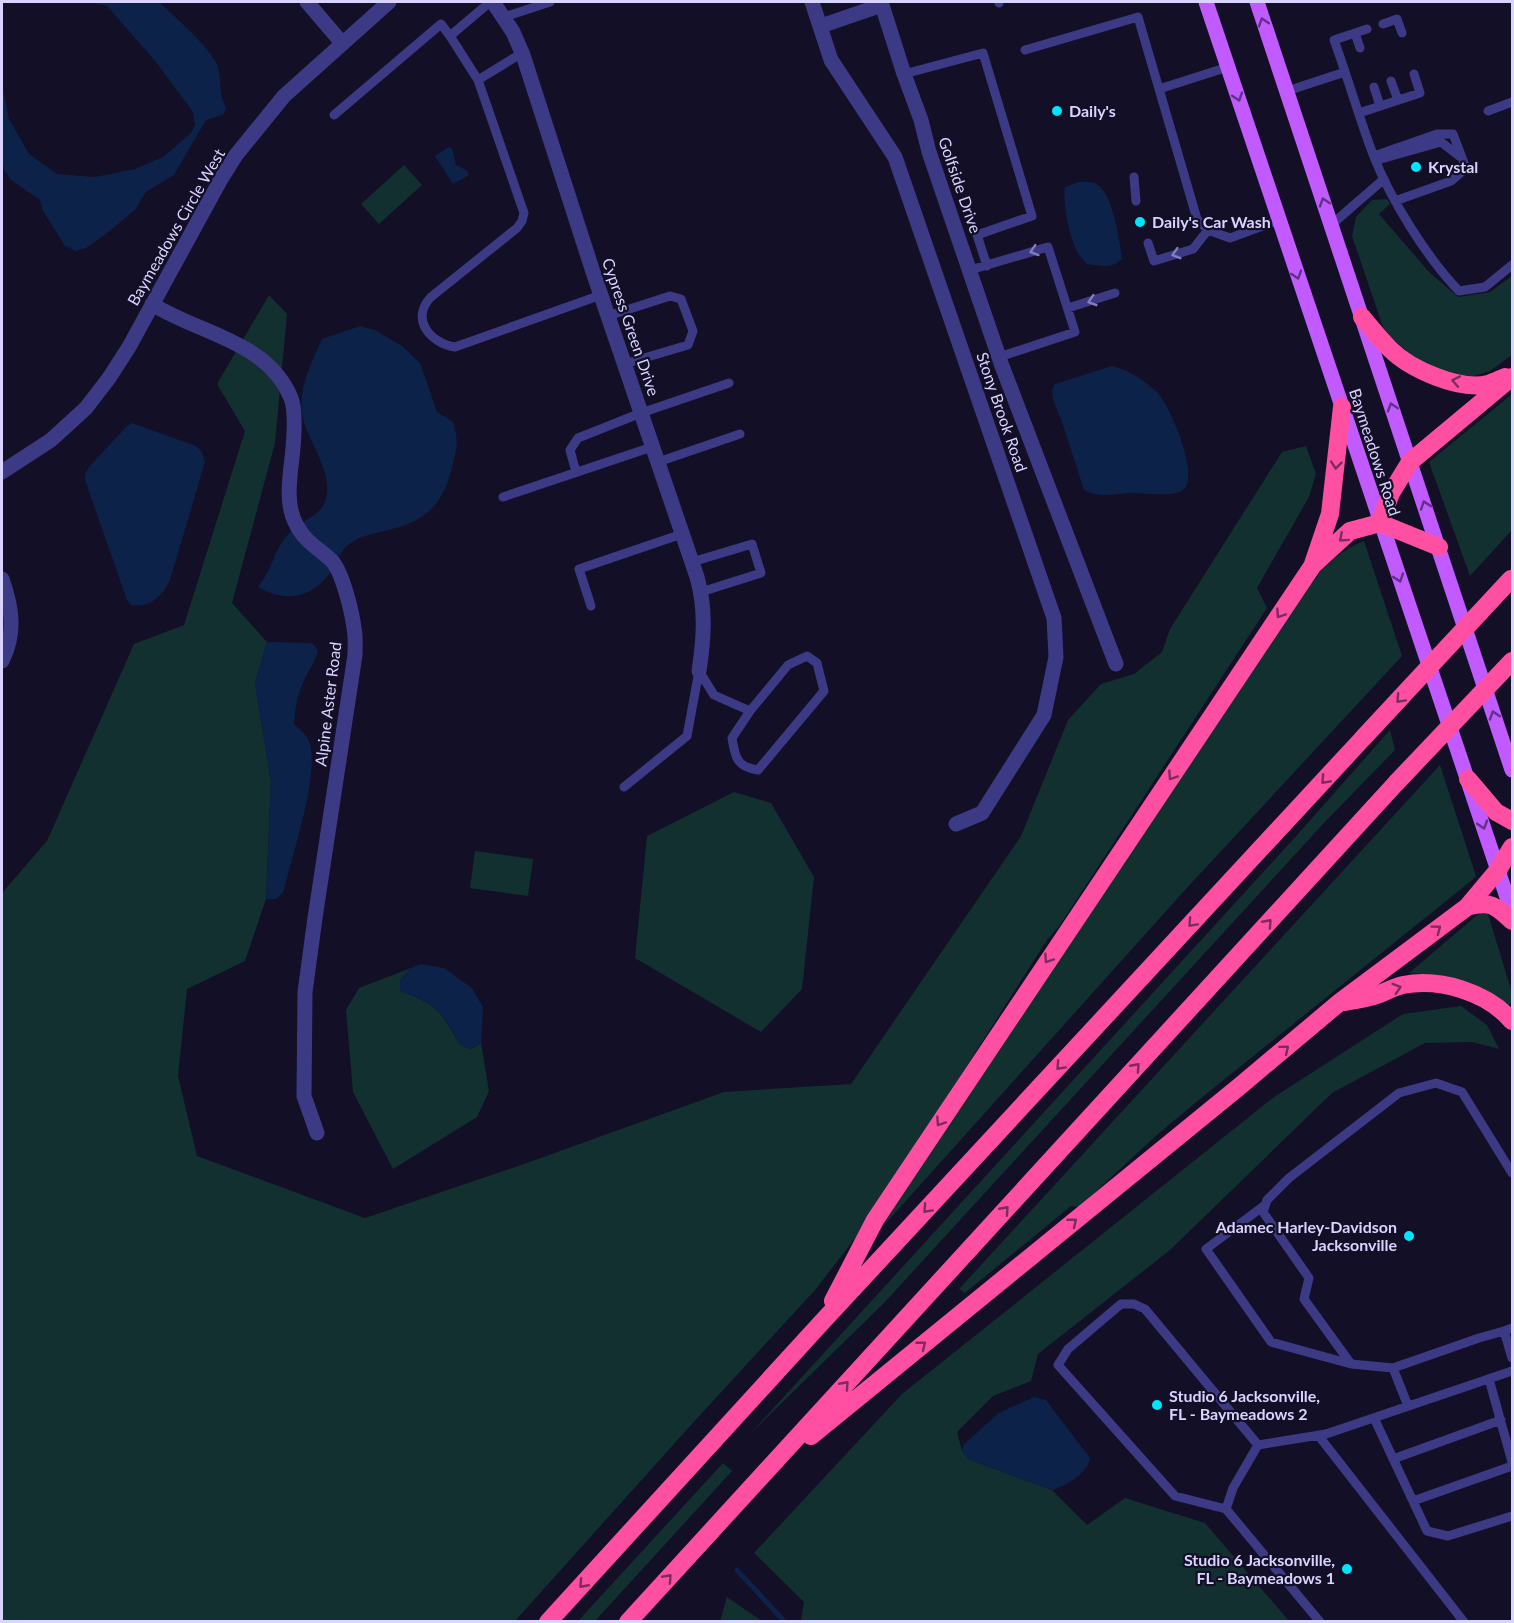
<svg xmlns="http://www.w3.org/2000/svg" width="1514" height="1623" font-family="Lato,sans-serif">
  <rect width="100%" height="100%" fill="#130f26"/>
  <path fill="#12302f" d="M404 165 422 185 379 224 361 204Z
    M1387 199 1390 204 1379 214 1429 272 1458 297 1490 292 1512 276V355L1490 371 1468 378 1424 367 1391 337 1383 327 1352 236 1356 217 1372 200Z
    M269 295 287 314 275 443 232 603 267 642 255 684 271 781 266 899 245 961 187 989 178 1076 197 1156 365 1218 524 1164 724 1092 851 1084 1021 836 1068 720 1101 684 1134 674 1162 652 1170 629 1282 452 1306 446 1316 474 1309 497 1257 588 1267 608 1060 925 1047 940 864 1227 815 1290 691 1425 515 1621 2 1622V893L47 841 134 644 184 625 245 431 217 384Z
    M1512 394V530L1470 576 1429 462Z
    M1364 541 1402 656 1185 890 869 1242 1310 586C1325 566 1340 550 1364 541Z
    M1390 730 1395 750 1323 824 884 1303 749 1435 1298 834Z
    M1440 765 1476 876 1471 881 1200 1099 1158 1134 1079 1207 1071 1206 965 1293 959 1289Z
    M734 792 771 803 814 877 802 989 761 1032 635 958 647 836Z
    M475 851 533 859 528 896 470 888Z
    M1482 913 1488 914 1512 993V1002L1509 1005C1477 980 1450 976 1409 973L1476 916Z
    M411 968 400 980V991C436 1004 442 1011 459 1044L471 1049 481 1043 489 1091 477 1117 393 1169 353 1092 346 1010 359 988Z
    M1461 1006 1487 1025 1499 1049 1472 1042 1425 1043 1332 1093 1170 1250 1038 1354 1031 1381 993 1396 957 1432 962 1451 968 1459 1052 1490 1087 1525 1125 1498 1205 1523 1289 1621H799L801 1620 804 1602 754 1553 902 1394 1274 1097 1403 1014Z
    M723 1463 732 1471 595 1621H578Z
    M727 1597 762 1621H720Z"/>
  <path fill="#0c2248" d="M90 2H159C174 16 212 49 218 67 222 83 218 92 226 108L224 114 206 120 174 175 146 192 135 210 106 234 86 248 76 251 65 246 43 211 40 200 11 180 4 170 2 159V84L9 119 29 154 57 174 95 177 135 169 163 157 191 133 195 125 193 112 156 62 107 6Z
    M449 147 452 148 456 165 468 171V176L453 184 435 156Z
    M1079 182C1086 182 1093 181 1098 185 1113 195 1120 242 1122 259 1112 269 1101 266 1087 264 1084 261 1080 257 1078 253 1070 240 1062 202 1065 187Z
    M360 326 375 330 402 346 420 363 437 412 453 422C460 445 456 449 451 471 440 512 420 523 380 532 369 535 356 537 347 546 340 551 337 562 333 569 314 597 288 604 258 587 273 569 273 550 290 532 304 517 324 518 327 493 330 466 306 439 302 414 298 388 312 362 322 339Z
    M1112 366C1127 369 1144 380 1156 391 1170 404 1199 474 1184 489 1175 498 1146 493 1134 493 1116 493 1100 499 1084 490L1062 422 1053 400 1052 390 1055 384Z
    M132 423 196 446 202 452 205 462 170 580C162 596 151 608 131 605L127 600 85 480V474L89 467 127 426Z
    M267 642 312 643 318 650C316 660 311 667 306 676 298 692 295 707 294 724 299 729 306 734 309 741 321 772 291 859 283 893L276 899H266L271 781 255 684Z
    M421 964 444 968 472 988 483 1007 481 1043 471 1049 459 1044C443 1011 435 1003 400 991V980L411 968Z
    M1034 1397 1046 1400 1090 1458C1088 1473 1066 1486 1052 1490L968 1459 962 1451 964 1444 999 1413Z"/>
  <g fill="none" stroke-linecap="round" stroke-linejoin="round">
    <path stroke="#0c2248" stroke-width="5" d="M737 1570 785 1622"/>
    <path stroke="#3d3a85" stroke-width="9" d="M999 2V3
      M504 17 550 2
      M1383 24 1397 19 1402 33
      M1367 29 1334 40C1348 78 1359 118 1374 157 1391 200 1427 258 1459 291L1485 287 1512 265
      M1355 33 1360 48
      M450 36 478 80
      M1025 50 1138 17 1197 219 1208 230 1230 238 1279 220
      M522 53 478 80 524 213 522 221 517 228 431 297C410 319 430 343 455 347L601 295
      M904 74 983 53 1032 216 977 235 987 266
      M1391 81 1398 100
      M1374 87 1380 106
      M1159 89 1228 67
      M1287 91 1345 72
      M1488 111 1512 102
      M1359 113 1420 93 1414 74
      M334 115 441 24 450 36 490 2
      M1374 156 1437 134H1453L1466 168 1451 181 1395 201
      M1381 159 1441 142 1459 156
      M1134 177 1136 201
      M1331 225 1384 179
      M1148 243 1154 261 1193 249 1208 230
      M970 270 1048 247 1075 332 999 357
      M1068 308 1115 293
      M608 316 670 296 681 299 693 331 688 345 624 364
      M658 462 740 434
      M576 472 570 450 578 438 641 413 729 383
      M503 497 652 447
      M692 562 752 544 761 573 701 592
      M591 606 579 569 682 534
      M699 671 714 695 750 711 788 665 807 656 817 663 824 691 758 770C736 767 735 756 732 738L750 711
      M624 787 687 736 699 671
      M1265 1205 1206 1249 1271 1342 1351 1364
      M1512 1328 1504 1331 1512 1358
      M1393 1368 1479 1338 1504 1331
      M1489 1379 1512 1462
      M1408 1406 1393 1368 1351 1364 1304 1299 1309 1278 1263 1212 1267 1200 1289 1178 1399 1093 1436 1083 1462 1092 1512 1173
      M1374 1418 1427 1531 1448 1536 1512 1516
      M1318 1435 1464 1622
      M1393 1459 1501 1420
      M1413 1501 1512 1466
      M1226 1509 1233 1488 1258 1445
      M1320 1622 1226 1509 1175 1496 1058 1365 1068 1349 1121 1304H1134L1145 1309 1258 1445 1326 1434 1512 1371"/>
    <path stroke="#3d3a85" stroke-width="15" d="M307 2 342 43
      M493 2 513 32 523 55 593 272 697 577C706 609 704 638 699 671
      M812 2 831 60 895 157 1054 618 1056 657 1044 715 982 813 956 824
      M881 2 904 74 921 120 929 152 1002 366 1116 664
      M821 26 882 5
      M152 304C199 334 268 341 291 398 296 410 294 436 293 448 291 472 284 502 296 524 304 541 318 548 331 560 342 570 352 612 354 628 356 637 355 646 355 655L315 918 305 992 304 1096 317 1133
      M2 472 51 440 86 408 109 378 129 347 221 179 236 155 284 96 389 2
      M2 579C12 607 16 633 2 661"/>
    <path stroke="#c25bff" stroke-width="15" d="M1206 2 1512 912
      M1257 2 1512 770"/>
    <path stroke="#ff4fa3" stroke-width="18" d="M1362 317C1371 328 1380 339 1390 349 1410 369 1459 391 1488 384 1494 382 1500 379 1505 377
      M1380 523 1391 493 1410 462 1512 377
      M1313 564 1330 514 1342 407
      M1468 779 1496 812 1512 821
      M1467 907C1490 900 1496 906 1512 921
      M1345 1002C1355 1000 1367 999 1377 995 1385 992 1394 987 1403 985 1440 978 1487 992 1512 1021
      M833 1301 875 1220 1313 565 1350 531 1380 523 1439 547
      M811 1436 1240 1086 1340 1002 1467 907 1498 870 1512 847
      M548 1622 822 1322 1364 737
      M628 1622 1397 782"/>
    <path stroke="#ff4fa3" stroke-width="18" d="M1364 737 1511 579
      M1397 782 1512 661"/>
  </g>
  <defs><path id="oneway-chevron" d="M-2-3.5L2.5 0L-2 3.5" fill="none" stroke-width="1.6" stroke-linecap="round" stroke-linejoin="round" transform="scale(1.5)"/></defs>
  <g stroke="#623188">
    <use href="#oneway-chevron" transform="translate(1263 22) rotate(-108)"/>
    <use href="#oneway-chevron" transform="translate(1238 97) rotate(72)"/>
    <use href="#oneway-chevron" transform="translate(1324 202) rotate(-108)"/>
    <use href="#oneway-chevron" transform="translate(1297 275) rotate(72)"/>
    <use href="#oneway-chevron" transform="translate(1392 407) rotate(-108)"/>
    <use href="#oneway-chevron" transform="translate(1425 505) rotate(-109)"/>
    <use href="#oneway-chevron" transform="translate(1399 578) rotate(71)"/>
    <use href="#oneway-chevron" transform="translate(1494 715) rotate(-108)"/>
    <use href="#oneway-chevron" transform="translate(1483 825) rotate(72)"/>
  </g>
  <g stroke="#837fbc">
    <use href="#oneway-chevron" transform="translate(1034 251) rotate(162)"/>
    <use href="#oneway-chevron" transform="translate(1176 254) rotate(163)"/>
    <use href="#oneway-chevron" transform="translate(1092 301) rotate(163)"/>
  </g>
  <g stroke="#7d2c5e">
    <use href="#oneway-chevron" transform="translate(1456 381) rotate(-169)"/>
    <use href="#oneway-chevron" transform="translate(1336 465) rotate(96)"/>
    <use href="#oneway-chevron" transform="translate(1343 538) rotate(138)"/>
    <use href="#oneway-chevron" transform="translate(1280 614) rotate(124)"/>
    <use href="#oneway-chevron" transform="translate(1400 699) rotate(133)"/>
    <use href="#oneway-chevron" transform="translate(1172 776) rotate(124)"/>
    <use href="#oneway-chevron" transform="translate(1325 780) rotate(133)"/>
    <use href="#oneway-chevron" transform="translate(1192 923) rotate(133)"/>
    <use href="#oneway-chevron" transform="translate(1268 923) rotate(-48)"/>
    <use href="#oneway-chevron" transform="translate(1437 929) rotate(-37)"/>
    <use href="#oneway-chevron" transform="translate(1048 959) rotate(124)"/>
    <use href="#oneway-chevron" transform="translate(1397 988) rotate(-18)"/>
    <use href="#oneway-chevron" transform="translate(1285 1049) rotate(-40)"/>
    <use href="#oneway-chevron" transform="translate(1060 1066) rotate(133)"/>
    <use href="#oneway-chevron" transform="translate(1136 1067) rotate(-48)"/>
    <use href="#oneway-chevron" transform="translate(940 1122) rotate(124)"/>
    <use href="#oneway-chevron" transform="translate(927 1209) rotate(133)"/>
    <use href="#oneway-chevron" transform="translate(1005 1210) rotate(-48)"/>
    <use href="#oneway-chevron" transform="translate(1073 1222) rotate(-39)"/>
    <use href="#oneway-chevron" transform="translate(922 1345) rotate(-39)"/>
    <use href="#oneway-chevron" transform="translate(845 1385) rotate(-48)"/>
    <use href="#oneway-chevron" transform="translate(668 1578) rotate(-48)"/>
    <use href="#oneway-chevron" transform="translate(583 1584) rotate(132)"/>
  </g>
  <g fill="#00e5ff" stroke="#130f26" stroke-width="2">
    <circle cx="1057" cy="111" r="6"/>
    <circle cx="1416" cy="167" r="6"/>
    <circle cx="1140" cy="222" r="6"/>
    <circle cx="1409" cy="1236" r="6"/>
    <circle cx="1157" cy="1405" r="6"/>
    <circle cx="1347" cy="1569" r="6"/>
  </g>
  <g text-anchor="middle" stroke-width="4.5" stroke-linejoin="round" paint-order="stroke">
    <g font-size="16" font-weight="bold" fill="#d9d4ff" stroke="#130f26" text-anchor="start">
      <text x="1069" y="117">Daily's</text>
      <text x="1428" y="173">Krystal</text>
      <text x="1152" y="228">Daily's Car Wash</text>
      <text x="1397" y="1233" text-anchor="end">Adamec Harley-Davidson<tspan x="1397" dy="18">Jacksonville</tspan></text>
      <text x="1169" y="1402">Studio 6 Jacksonville,<tspan x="1169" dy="18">FL - Baymeadows 2</tspan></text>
      <text x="1335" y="1566" text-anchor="end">Studio 6 Jacksonville,<tspan x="1335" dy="18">FL - Baymeadows 1</tspan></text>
    </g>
    <g font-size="16" fill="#d9d4ff" stroke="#130f26">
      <text transform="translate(960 185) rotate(71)" y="6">Golfside Drive</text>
      <text transform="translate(176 227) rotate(-60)" y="6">Baymeadows Circle West</text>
      <text transform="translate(631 327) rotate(71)" y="6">Cypress Green Drive</text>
      <text transform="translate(1002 412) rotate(71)" y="6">Stony Brook Road</text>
      <text transform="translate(1375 452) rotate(72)" y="6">Baymeadows Road</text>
      <text transform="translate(328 704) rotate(-83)" y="6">Alpine Aster Road</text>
    </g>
  </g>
  <rect width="1514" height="1623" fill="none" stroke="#d9d4ff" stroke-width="6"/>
</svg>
